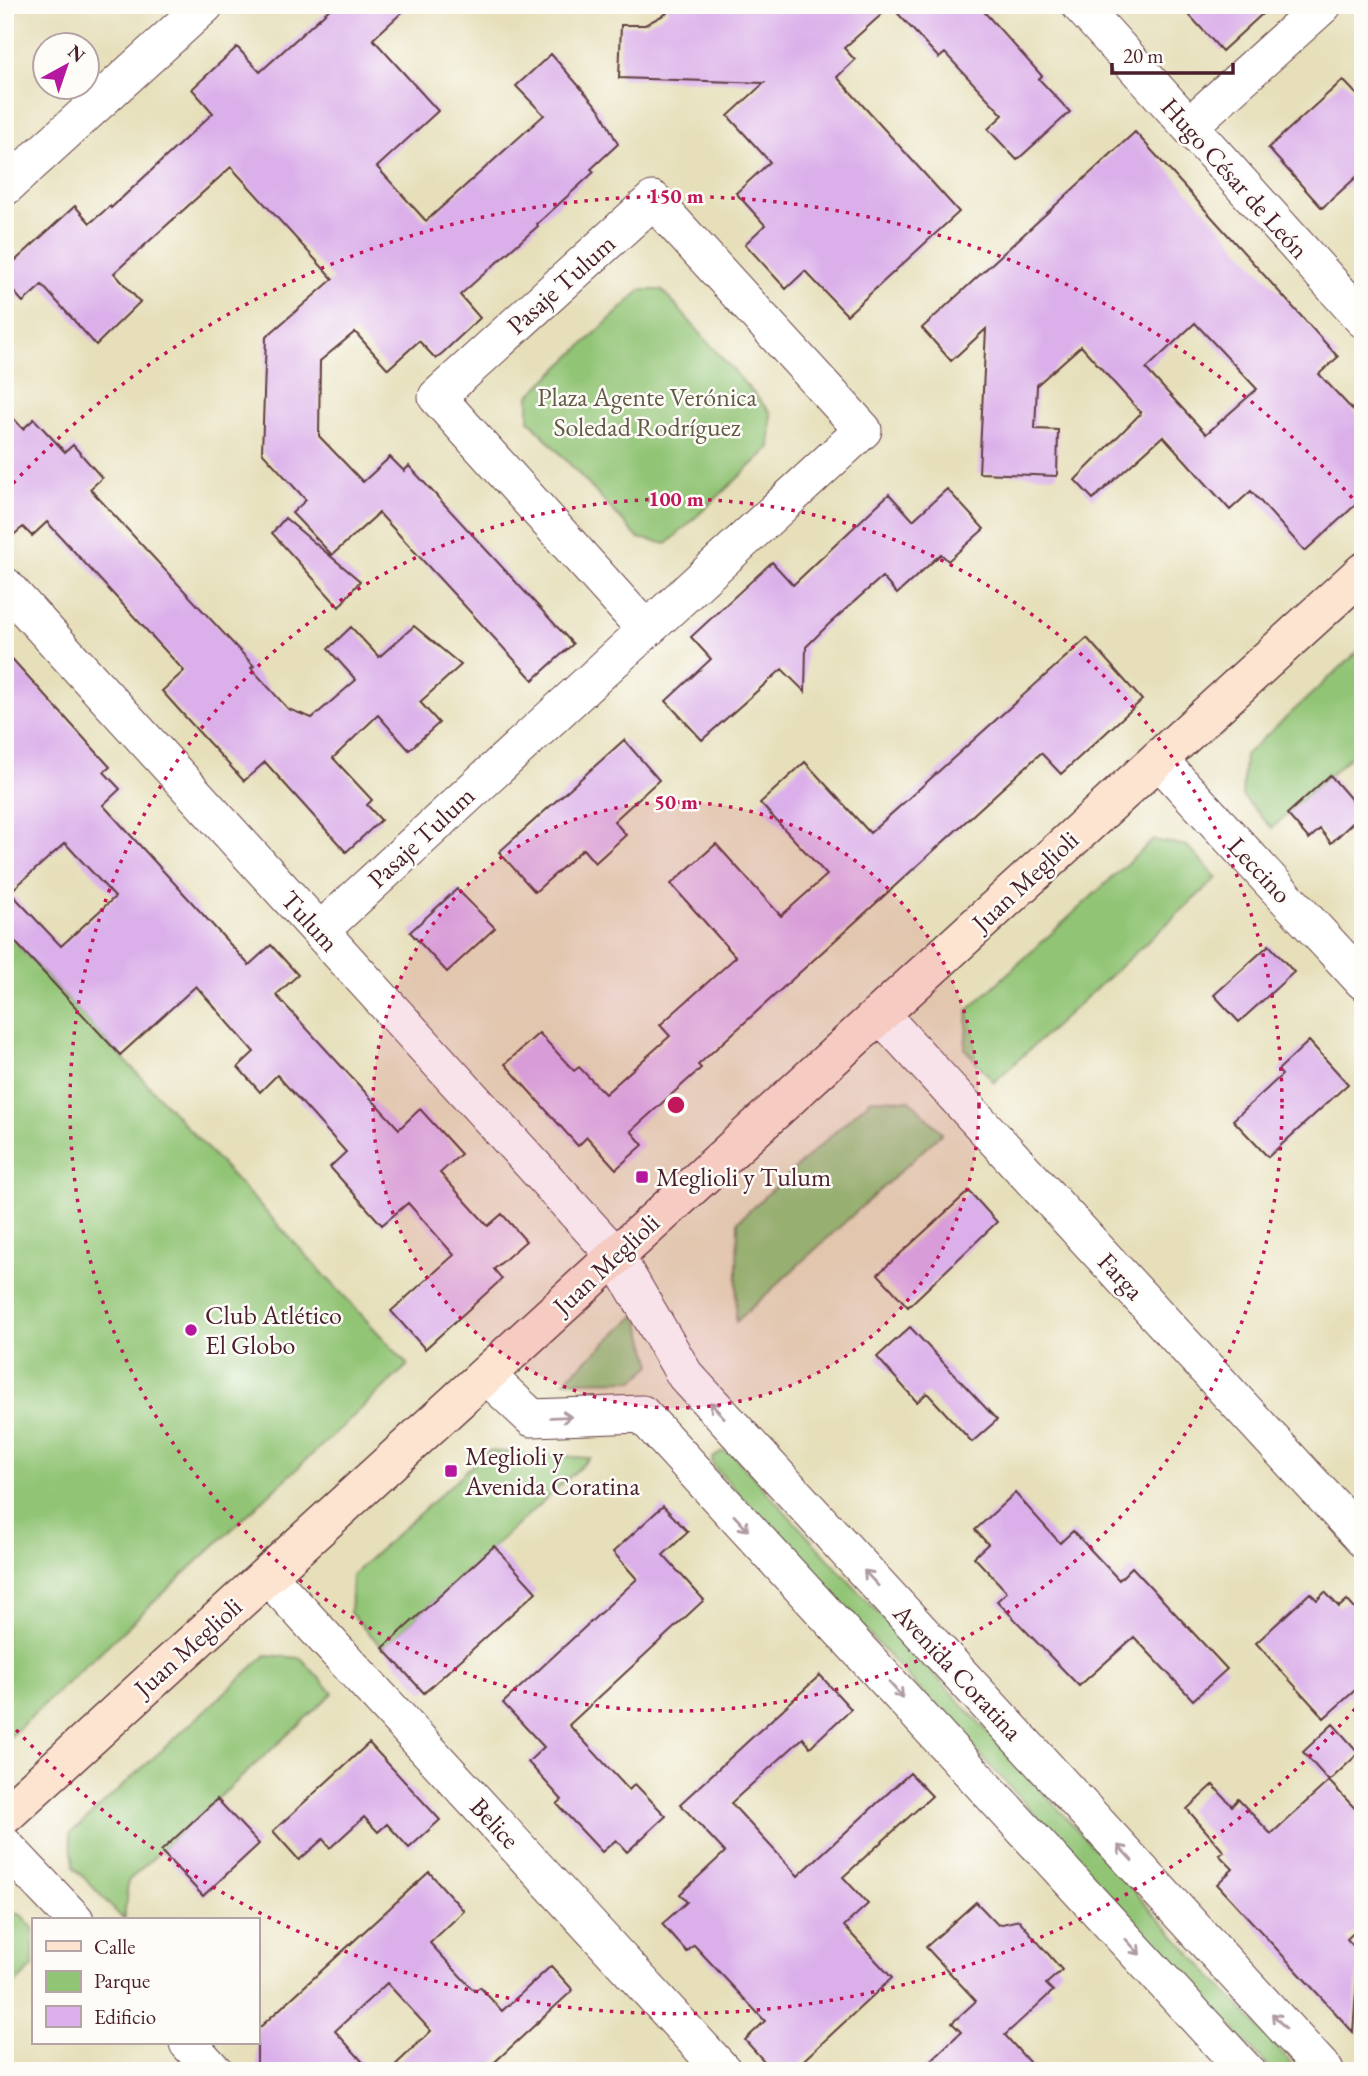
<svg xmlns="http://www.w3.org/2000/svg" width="1368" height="2076" font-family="'EB Garamond',serif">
  <rect width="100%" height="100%" fill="#fdfcf7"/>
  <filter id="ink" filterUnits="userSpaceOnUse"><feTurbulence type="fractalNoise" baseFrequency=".0143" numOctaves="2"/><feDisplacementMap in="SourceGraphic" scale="14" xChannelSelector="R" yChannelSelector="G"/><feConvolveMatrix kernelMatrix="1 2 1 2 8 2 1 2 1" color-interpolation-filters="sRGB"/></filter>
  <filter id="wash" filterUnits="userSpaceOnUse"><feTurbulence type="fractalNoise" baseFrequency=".00686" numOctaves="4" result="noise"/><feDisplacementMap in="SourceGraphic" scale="28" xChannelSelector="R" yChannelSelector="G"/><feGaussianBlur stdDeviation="1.57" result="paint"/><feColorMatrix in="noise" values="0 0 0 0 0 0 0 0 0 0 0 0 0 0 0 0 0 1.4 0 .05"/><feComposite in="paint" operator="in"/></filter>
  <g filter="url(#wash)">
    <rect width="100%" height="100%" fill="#e6dfba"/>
    <path fill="#91c475" stroke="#6e7250" stroke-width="2" d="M641 290H662L771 413 770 448 667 544 638 538 529 420V396Z
      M1363 647V745L1272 828 1242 796 1245 755Z
      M1153 840 1187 846 1217 878 994 1082 965 1049 968 1010Z
      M5 931 408 1365 5 1741Z
      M871 1099 910 1100 942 1133 736 1322 738 1221Z
      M637 1314 652 1365 635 1380 564 1381Z
      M488 1451 590 1458 383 1648 350 1613 352 1575Z
      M722 1451 732 1454 1286 2057 1292 2066 1290 2071H1272L715 1468 712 1462 713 1458Z
      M266 1655 301 1658 333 1693 128 1881 124 1920 74 1867 70 1834Z
      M5 1911 21 1915 33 1928V1967L5 1993Z"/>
    <g id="blocks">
      <path fill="#dbb0ea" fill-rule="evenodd" d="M334 5H410L373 39 438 111 377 167 426 221 544 115 516 86 551 54 600 110 618 144 591 169 594 172 537 224 538 226 460 295 480 318 436 359 419 341 388 369 355 332 320 361 319 436 363 482 390 457 404 471 409 466 573 644 533 680 379 513 332 555 292 513 306 500 262 452 266 337 333 279 231 167 114 273 140 302 96 345 42 285 23 302 5 282V270L75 206 90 223 110 206 111 208 213 113 192 89 237 47 260 72Z
        M668 5 739 8V5H978L1042 76 1039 79 1070 112 1017 160 988 129 1003 115 945 53 939 58 891 6 844 48 855 60 837 77 959 212 847 315 805 271 786 289 745 244 765 225 736 193 770 162 728 116 764 83 619 78 621 25H645L667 13Z
        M1180 5H1272L1222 51Z
        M1343 80 1363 101V171L1322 208 1268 148Z
        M1135 132 1338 357 1319 374 1363 421V498L1305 551 1251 491 1230 510 1163 436 1093 499 1075 480 1141 413 1081 346 1037 385 1035 429 1058 430 1057 476 979 473 986 329 951 361 922 328ZM1195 323 1257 389 1206 434 1146 369Z
        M5 409 23 429 34 419 65 452 73 445 102 478 90 489 254 666 251 668 288 709 312 718 356 680 328 649 351 627 379 657 414 626 461 665 420 702 439 723 409 750 378 715 333 758 372 800 367 805 381 820 346 852 265 762 244 781 198 731 162 691 184 671 47 522 32 536 23 527 5 542Z
        M947 489 984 529 948 561 941 554 897 594 882 577 829 624 806 647 805 692 782 669 702 740 666 701 711 659 691 637 772 562 793 585 889 494 913 520Z
        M285 518 360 581 339 607 272 533Z
        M1087 638 1142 700 1061 774 1041 753 698 1065 701 1068 631 1131 643 1145 616 1169 587 1137 578 1146 505 1064 539 1033 574 1071 579 1067 605 1094 670 1036 660 1025 736 957 671 884 716 844 781 916 827 875 760 803 805 762 870 833Z
        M5 651 110 767 104 772 120 789 103 805 249 965 271 945 298 975 276 995 399 1129 420 1109 461 1154 440 1173 488 1226 502 1214 526 1241 494 1269 502 1279 425 1349 391 1311 454 1255 408 1203 382 1225 330 1167 346 1152 277 1075 260 1092 238 1067 254 1052 196 986 120 1055 5 931ZM65 843 115 897 61 946 10 892Z
        M624 740 659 780 614 821 626 835 595 863 583 849 535 892 499 852Z
        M1330 775 1363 813 1331 843 1320 829 1309 839 1287 814Z
        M457 889 495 928 447 972 410 932Z
        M1269 945 1294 972 1239 1022 1214 995Z
        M1309 1041 1348 1084 1268 1157 1233 1120 1282 1075 1278 1070Z
        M969 1191 997 1222 908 1307 878 1274Z
        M910 1327 997 1420 972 1442 927 1393 917 1402 877 1357Z
        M1015 1493 1060 1543 1073 1531 1119 1580 1132 1567 1227 1669 1193 1700 1134 1637 1079 1686 997 1601 1007 1592 974 1557 988 1544 975 1530Z
        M663 1506 688 1532 663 1555 704 1600 569 1725 629 1790 635 1784 666 1816 627 1852 616 1840 602 1852 557 1804 562 1800 528 1762 544 1747 503 1703 637 1579 613 1552Z
        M494 1546 536 1592 424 1693 383 1648Z
        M1325 1592 1339 1607 1347 1600 1363 1618V1683L1324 1718 1256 1643 1310 1593 1317 1600Z
        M820 1675 851 1709 810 1747 803 1738 731 1803 798 1876 910 1773 932 1796 843 1877 868 1904 844 1926 892 1978 792 2071H773L745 2040 765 2021 694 1945 687 1952 662 1924 687 1902 680 1894 725 1852 680 1804Z
        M1333 1724 1359 1753 1329 1781 1363 1817V1924L1347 1939 1359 1952 1353 2032 1217 1884 1233 1869 1219 1855 1224 1852 1187 1809 1213 1785 1232 1806 1238 1799 1271 1834 1329 1781 1303 1752Z
        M369 1743 440 1820 409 1848 387 1824 378 1832 364 1817 330 1848 323 1839 299 1860 273 1831Z
        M217 1799 259 1844 203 1896 161 1851Z
        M429 1872 464 1911 430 1943 474 1991 480 1987 502 2011 551 1966 573 1990 485 2071H389L431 2031 387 1983 335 2031 371 2071H257V2030Z
        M976 1902 998 1925 1019 1920 1062 1970 1046 1984 1053 1991 1005 2035 1037 2071H920L961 2032 952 2023 976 2001 926 1947Z"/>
    </g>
  </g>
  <g filter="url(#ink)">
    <use href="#blocks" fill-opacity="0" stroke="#613c40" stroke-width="2"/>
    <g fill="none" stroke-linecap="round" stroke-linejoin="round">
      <defs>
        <path id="street" d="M1080 5 1363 319
          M1189 126 1323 5
          M5 187 205 5
          M5 586 615 1255 685 1375 1325 2071
          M1158 759 1363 981
          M320 931 863 430 653 200 437 397 645 629
          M880 1014 1363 1539
          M486 1375 532 1418 642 1414 1246 2071
          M267 1575 723 2071
          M5 1846 75 1920
          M188 2043 214 2071"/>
        <path id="secondary" d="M5 1815 1363 572"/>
      </defs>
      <use href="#street" stroke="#613c40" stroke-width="39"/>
      <use href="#secondary" stroke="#613c40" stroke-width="41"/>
      <use href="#street" stroke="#fff" stroke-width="37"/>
      <use href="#secondary" stroke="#fde4d1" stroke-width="38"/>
    </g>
    <defs><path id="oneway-shaft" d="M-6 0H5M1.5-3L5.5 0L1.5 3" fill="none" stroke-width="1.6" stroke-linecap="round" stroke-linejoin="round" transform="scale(1.75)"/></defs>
    <g stroke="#ae9aa0">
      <use href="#oneway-shaft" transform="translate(717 1410) rotate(-133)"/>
      <use href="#oneway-shaft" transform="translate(561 1417) rotate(-2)"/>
      <use href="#oneway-shaft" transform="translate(741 1523) rotate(47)"/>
      <use href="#oneway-shaft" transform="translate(871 1578) rotate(-133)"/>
      <use href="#oneway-shaft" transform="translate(896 1690) rotate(47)"/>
      <use href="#oneway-shaft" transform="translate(1125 1853) rotate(-133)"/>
      <use href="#oneway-shaft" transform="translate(1133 1947) rotate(47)"/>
      <use href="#oneway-shaft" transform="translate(1279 2021) rotate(-133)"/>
    </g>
  </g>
  <circle cx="676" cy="1105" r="303" fill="#c2185b" fill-opacity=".12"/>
  <g fill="none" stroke="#c2185b" stroke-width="3.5" stroke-dasharray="3.5 7">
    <circle cx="676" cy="1105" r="303"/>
    <circle cx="676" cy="1105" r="606"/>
    <path d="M1362 1701A909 909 0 0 1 6 1719M6 491A909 909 0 0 1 1362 509"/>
  </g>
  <g fill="#b5179e" stroke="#fdfcf7" stroke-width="2.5">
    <rect x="635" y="1170" width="14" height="14" rx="3.5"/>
    <circle cx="191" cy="1330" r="7"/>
    <rect x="444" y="1464" width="14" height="14" rx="3.5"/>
  </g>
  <g text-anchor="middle" stroke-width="5" stroke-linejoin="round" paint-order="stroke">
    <g font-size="26" fill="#4a1f2b" stroke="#fdfcf7">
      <text transform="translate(1235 178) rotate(48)" y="9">Hugo César de León</text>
      <text transform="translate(561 284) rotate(-42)" y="9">Pasaje Tulum</text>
      <text transform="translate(421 837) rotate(-43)" y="9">Pasaje Tulum</text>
      <text transform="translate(1260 870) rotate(47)" y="9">Leccino</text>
      <text transform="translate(1025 881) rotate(-43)" y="9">Juan Meglioli</text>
      <text transform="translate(310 921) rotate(48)" y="9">Tulum</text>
      <text transform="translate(606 1264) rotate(-43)" y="9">Juan Meglioli</text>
      <text transform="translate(1121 1276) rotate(47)" y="9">Farga</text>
      <text transform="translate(188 1647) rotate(-42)" y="9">Juan Meglioli</text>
      <text transform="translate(958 1672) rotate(47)" y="9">Avenida Coratina</text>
      <text transform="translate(495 1823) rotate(47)" y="9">Belice</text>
    </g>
    <g font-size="26" fill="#635945" stroke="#fdfcf7">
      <text x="647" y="406">Plaza Agente Verónica<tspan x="647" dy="30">Soledad Rodríguez</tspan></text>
    </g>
    <g font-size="26" fill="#4a1f2b" stroke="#fdfcf7" text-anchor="start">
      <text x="656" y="1186">Meglioli y Tulum</text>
      <text x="205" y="1324">Club Atlético<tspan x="205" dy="30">El Globo</tspan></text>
      <text x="465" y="1465">Meglioli y<tspan x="465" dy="30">Avenida Coratina</tspan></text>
    </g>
  </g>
  <circle cx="676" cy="1105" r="10" fill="#c2185b" stroke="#fdfcf7" stroke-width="3.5"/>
  <g font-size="21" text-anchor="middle" font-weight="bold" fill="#c2185b" stroke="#fdfcf7" stroke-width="5" stroke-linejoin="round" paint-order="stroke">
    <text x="676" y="203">150 m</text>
    <text x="676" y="506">100 m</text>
    <text x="676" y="809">50 m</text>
  </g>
  <rect width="1368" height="2076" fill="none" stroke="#fdfcf7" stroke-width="28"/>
  <rect x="32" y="1918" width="228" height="126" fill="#fdfcf7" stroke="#b5a4a5" stroke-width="2"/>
  <rect x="46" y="1941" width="35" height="10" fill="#fde4d1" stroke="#b5a4a5" stroke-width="2"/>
  <text x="94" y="1954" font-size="21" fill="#4a1f2b">Calle</text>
  <rect x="46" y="1971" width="35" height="21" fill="#91c475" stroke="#b5a4a5" stroke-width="2"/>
  <text x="94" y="1988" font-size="21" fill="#4a1f2b">Parque</text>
  <rect x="46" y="2006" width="35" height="21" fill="#dbb0ea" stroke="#b5a4a5" stroke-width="2"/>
  <text x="94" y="2024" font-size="21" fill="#4a1f2b">Edificio</text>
  <g transform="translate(66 66) rotate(40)"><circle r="33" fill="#fdfcf7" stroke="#b5a4a5" stroke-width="2"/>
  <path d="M0-5L12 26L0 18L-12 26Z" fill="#b5179e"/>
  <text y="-10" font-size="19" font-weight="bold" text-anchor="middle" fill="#4a1f2b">N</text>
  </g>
  <path d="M1112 63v10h121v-10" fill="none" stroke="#4a1f2b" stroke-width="3.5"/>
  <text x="1123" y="63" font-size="21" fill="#4a1f2b" stroke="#fdfcf7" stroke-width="5" paint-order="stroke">20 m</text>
</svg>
